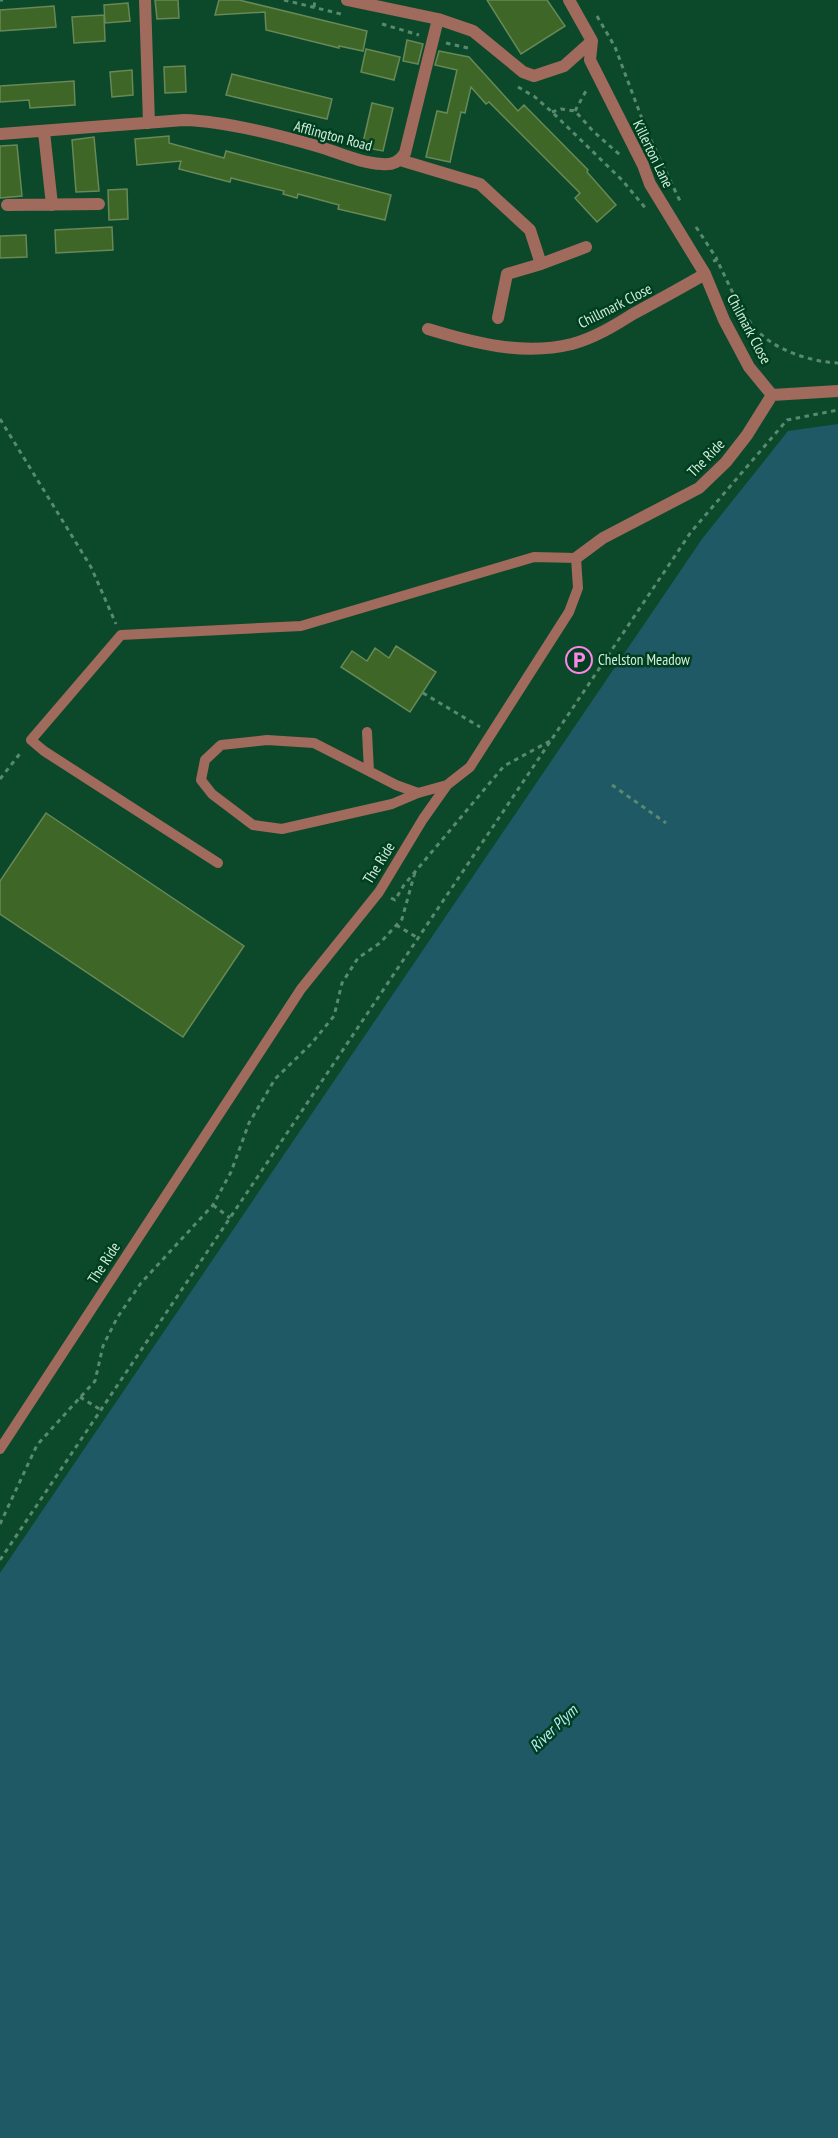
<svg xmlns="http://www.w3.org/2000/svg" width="838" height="2138" font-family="'PT Sans Narrow',sans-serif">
  <rect width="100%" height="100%" fill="#0c492a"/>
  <path fill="#1f5966" d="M838 424V2138H0V1573L702 539 788 431Z"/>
  <path fill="#3e6626" stroke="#688857" stroke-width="1.5" d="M155 0H178L179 18 157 19Z
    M219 0H239L367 31 363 51 339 46V48L266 30 265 12 215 15Z
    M487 0H547L565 26 521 54Z
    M128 3 130 21 105 23 104 5Z
    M54 6 56 27 0 31V10Z
    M104 15 105 41 74 43 72 17Z
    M407 40 423 44 418 64 403 61Z
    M366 49 400 57 394 80 361 72Z
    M439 51 469 57 518 111 524 105 588 170 587 172 616 205 597 222 575 198 580 193 489 102 486 104 471 87 465 113 461 112 450 162 426 157 437 111 447 113 457 70 435 65Z
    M185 66 186 92 165 93 164 67Z
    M132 70 133 95 112 97 110 72Z
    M232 74 332 99 327 119 226 95Z
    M74 81 75 105 30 108 29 100 0 102V86Z
    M372 103 393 108 383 151 362 147Z
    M169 136V143L224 158 226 151 391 195 385 220 338 209 339 205 298 194 297 198 283 194 284 191 255 184 231 178 230 182 179 169 181 161 137 165 135 139Z
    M94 137 99 191 76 192 72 140Z
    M17 145 22 196 0 198V146Z
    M127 189 128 219 109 220 108 190Z
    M112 227 113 250 56 253 55 230Z
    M26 235 27 257 0 258V236Z
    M396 646 436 672 410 712 341 667 352 651 367 661 375 648 389 658Z
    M46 813 244 946 183 1037 0 914V881Z"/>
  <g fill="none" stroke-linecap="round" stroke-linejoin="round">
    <path stroke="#598a6f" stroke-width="3" stroke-dasharray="4.5 4.5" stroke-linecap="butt" d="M0 0H3
      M284 0 341 14
      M314 7 315 0
      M597 16 615 47 647 132 680 201
      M382 24 419 35
      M446 43 468 48
      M518 87 535 97 552 112 622 180 647 210
      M575 111 587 89
      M552 112 561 109 575 111 593 131 620 155
      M696 227 717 259
      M713 261 717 260C728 282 738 307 753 326 771 349 810 362 838 363
      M0 419 91 567 116 624
      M423 693 480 727
      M0 779 22 751
      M612 785 666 823
      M391 898 395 900 404 885 504 766 550 741
      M396 925 418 938
      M213 1205 230 1218
      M80 1397 101 1410
      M0 1524 37 1445 95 1381 103 1346 117 1318 141 1283 213 1205 231 1172 249 1123 275 1079 311 1044 334 1016 342 983 358 958 380 943 402 919 415 872
      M0 1560 691 532 787 420 838 410"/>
    <path stroke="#a06a5c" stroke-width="10" d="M367 732 369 771
      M418 793 396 785 314 743 267 740 221 745 205 760 201 780 212 794 253 825 282 829 392 804 418 793 447 785
      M0 1449 301 989 379 892 423 819 447 785 470 767 569 612 578 588 576 558 534 557 301 626 121 635 31 740 44 751 218 863"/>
    <path stroke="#a06a5c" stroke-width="12" d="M145 0 149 123
      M347 0 438 19 473 31 523 72 534 76 564 66 592 41
      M569 0 592 41 590 60 643 165 650 184 705 274 724 320 749 367 772 395
      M44 132 52 205
      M0 134 184 120C226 121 279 135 320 147 340 153 360 163 382 164 393 165 399 162 405 153L438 19
      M400 160 480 184 530 230 541 264 586 247
      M7 205 99 204
      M498 318 507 274 541 264
      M428 329C474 343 523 356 572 344 594 338 614 326 633 314 657 301 681 288 705 274
      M772 395 838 391
      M576 558 603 538 699 488 726 462 747 435 772 395"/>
  </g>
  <defs>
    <symbol id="parking-ring" viewBox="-11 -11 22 22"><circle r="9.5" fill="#003e20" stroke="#fc86e4" stroke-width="1.5"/><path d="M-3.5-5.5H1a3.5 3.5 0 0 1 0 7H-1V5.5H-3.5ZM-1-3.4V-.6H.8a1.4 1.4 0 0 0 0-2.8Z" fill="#fc86e4"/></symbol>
  </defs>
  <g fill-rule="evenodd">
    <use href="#parking-ring" x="564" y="645" width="30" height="30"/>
  </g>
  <g text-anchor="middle" stroke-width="5" stroke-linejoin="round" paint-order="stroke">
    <g font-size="15" fill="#d0edd9" stroke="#003e20">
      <text transform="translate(333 136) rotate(15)" y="5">Afflington Road</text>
      <text transform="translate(653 154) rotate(64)" y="5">Killerton Lane</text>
      <text transform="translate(615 306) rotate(-27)" y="5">Chillmark Close</text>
      <text transform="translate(749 329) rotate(62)" y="5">Chilmark Close</text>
      <text transform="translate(706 458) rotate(-46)" y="5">The Ride</text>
      <text transform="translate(379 863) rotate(-58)" y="5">The Ride</text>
      <text transform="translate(104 1263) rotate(-57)" y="5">The Ride</text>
    </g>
    <g font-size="15" fill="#d0edd9" stroke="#003e20" text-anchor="start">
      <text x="598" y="665">Chelston Meadow</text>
    </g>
    <g font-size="16" font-style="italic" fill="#baebf8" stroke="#003e20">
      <text transform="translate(553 1728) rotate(-44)" y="6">River Plym</text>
    </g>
  </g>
</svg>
